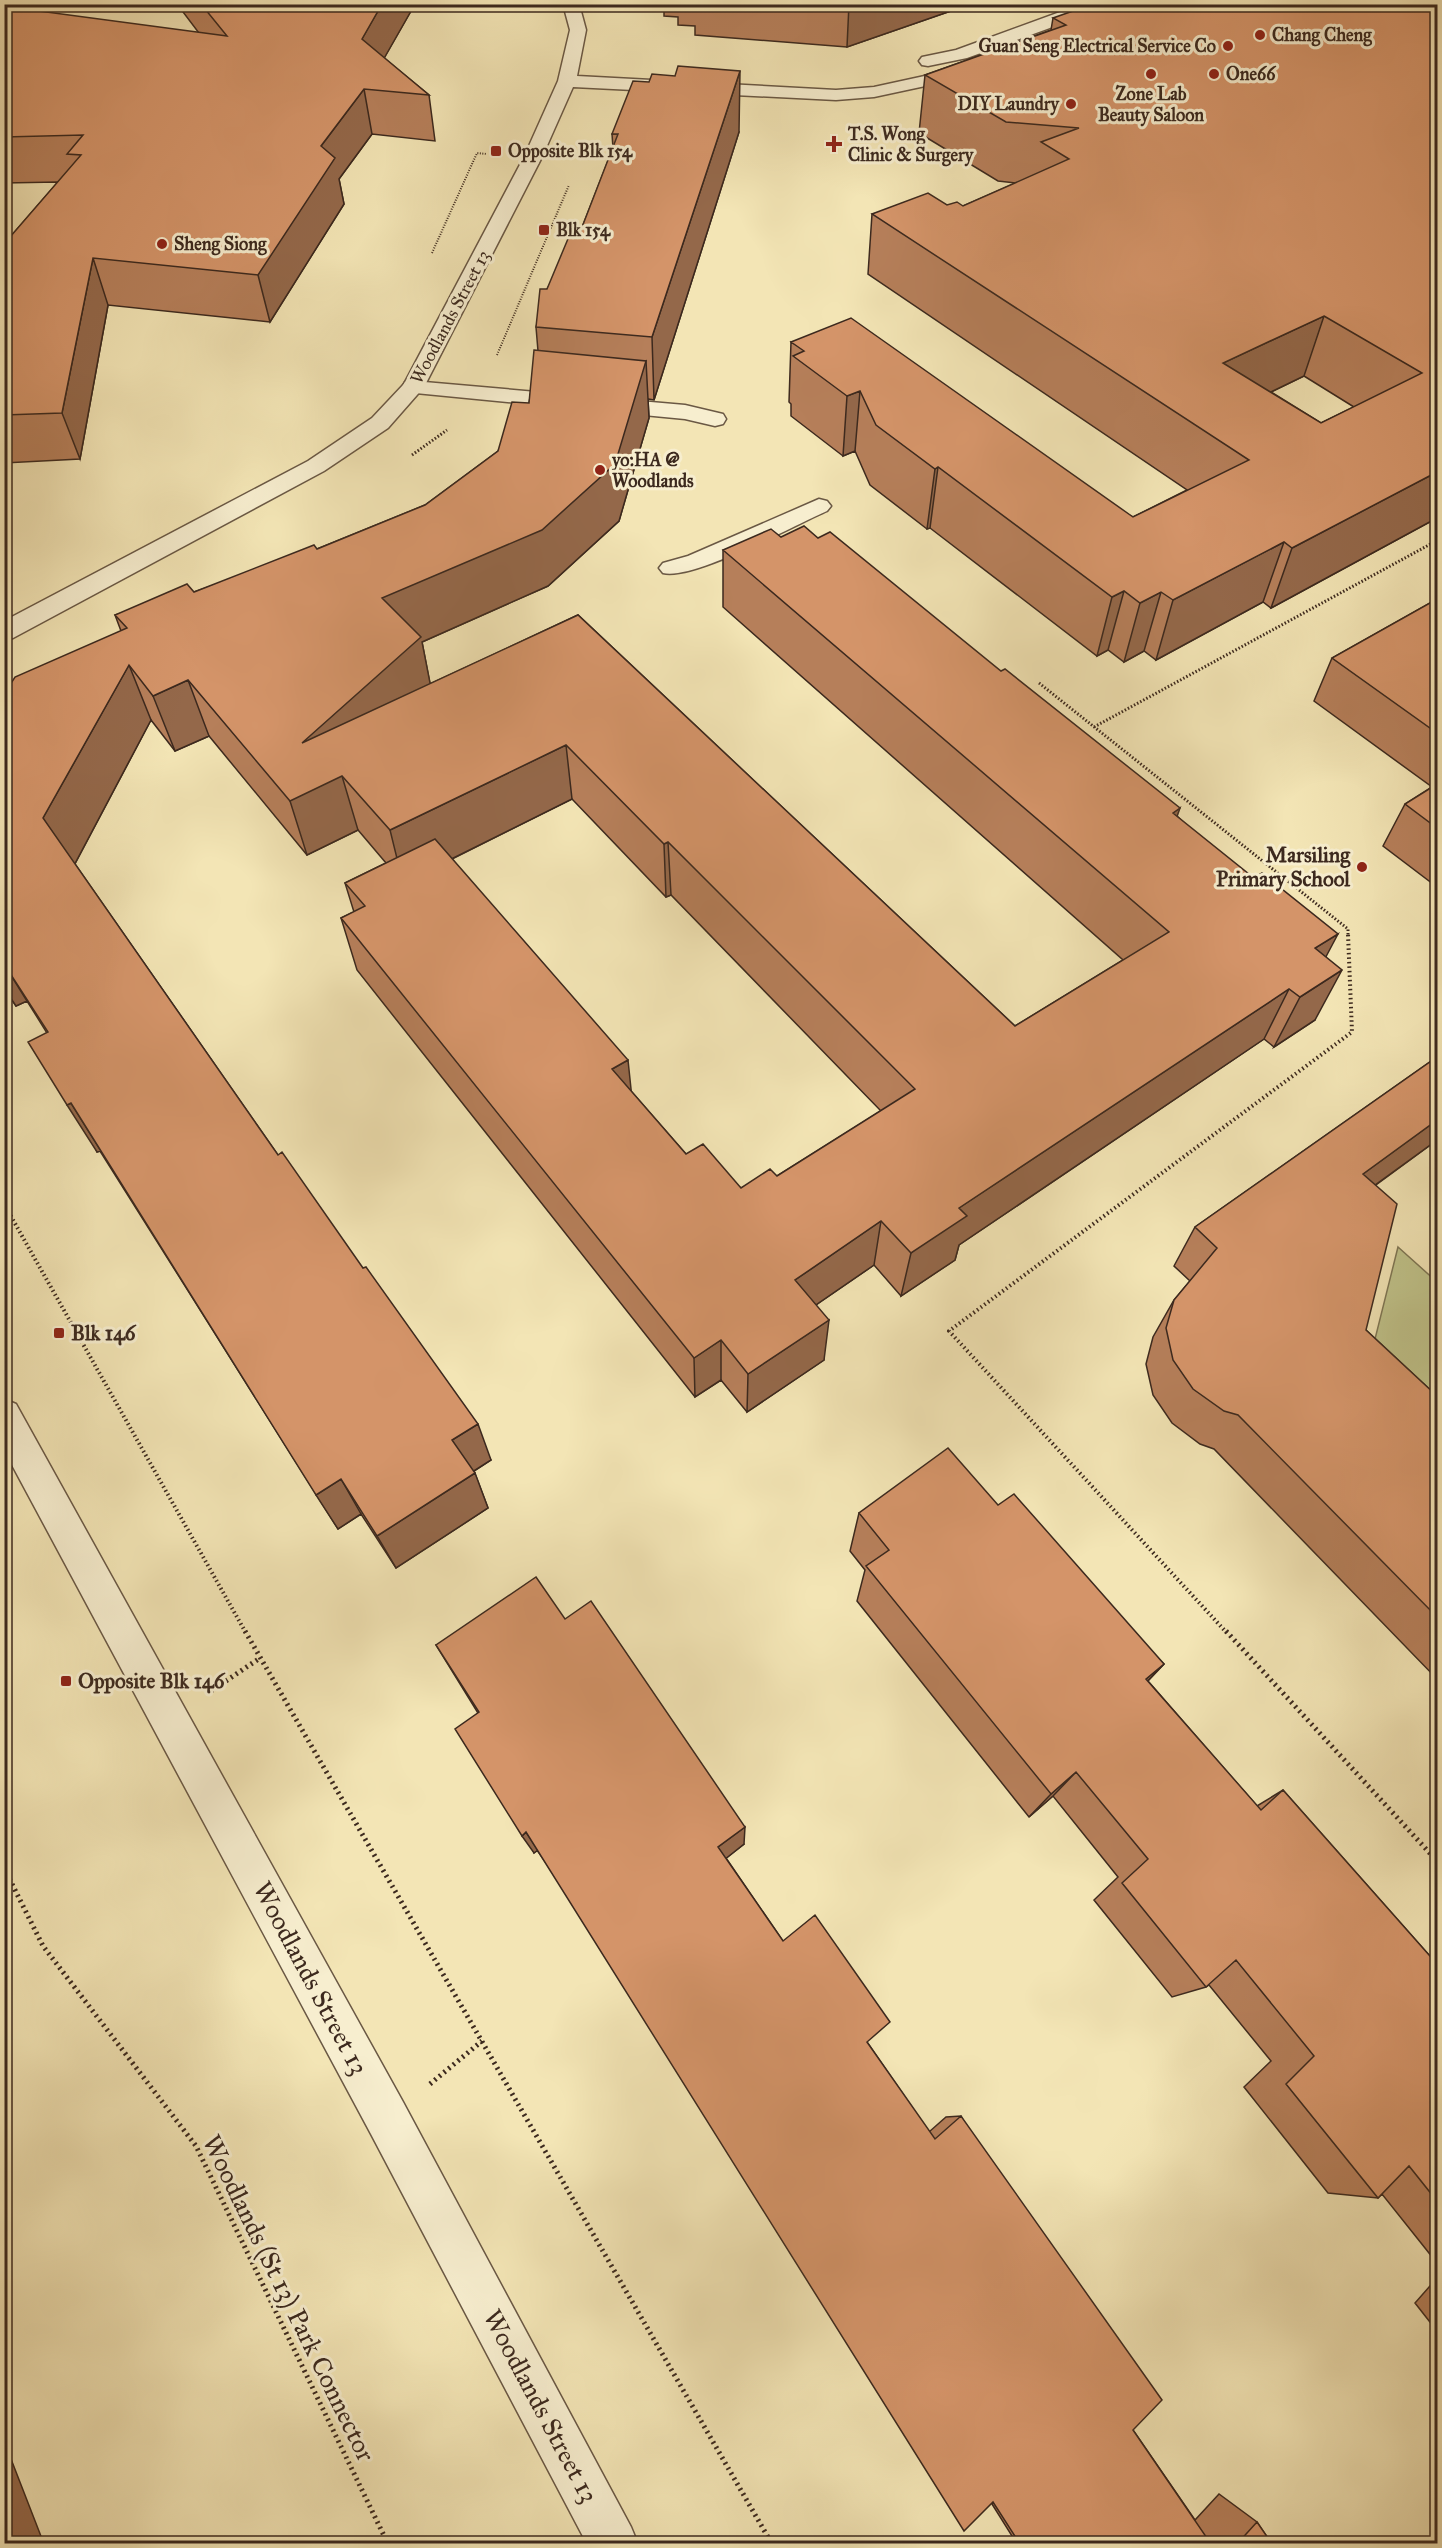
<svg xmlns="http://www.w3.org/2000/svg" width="1442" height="2548" font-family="'IM FELL Great Primer',serif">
  <rect width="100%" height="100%" fill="#f3e5b5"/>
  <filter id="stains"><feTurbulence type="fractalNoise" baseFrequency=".00333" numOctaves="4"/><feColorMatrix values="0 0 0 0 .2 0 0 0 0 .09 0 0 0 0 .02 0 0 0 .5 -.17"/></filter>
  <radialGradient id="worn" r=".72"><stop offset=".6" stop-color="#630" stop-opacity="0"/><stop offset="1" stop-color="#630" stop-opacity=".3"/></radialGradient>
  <path fill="#c0c38a" stroke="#7e7654" stroke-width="1.5" d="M1398 1247 1437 1282V1397L1369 1363Z"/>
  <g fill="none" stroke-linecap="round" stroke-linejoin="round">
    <defs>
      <path id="lane" d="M413 381 685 405 723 414 726 419 723 424 715 426 685 419 405 392 402 387 405 382Z
        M819 499 827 501 831 506 827 511C795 525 692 581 663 573L659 568 663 563 688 556Z"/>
      <path id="street" d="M563 4H579L586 30 577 76 836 90 874 87 966 67 972 68 975 72 972 76 874 97 836 100 573 87 542 157 424 387 388 428 324 471 13 638 4 640V621L308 461 372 418 404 384 524 157 558 81 570 30Z
        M1082 4H1107L1105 8 967 58 928 66 922 65 919 61 922 57 956 50Z
        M4 1399 16 1404 403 2102 631 2527 638 2544H587L371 2134 4 1450Z"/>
    </defs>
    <use href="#lane" stroke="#6a5844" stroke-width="3"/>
    <use href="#street" stroke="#6a5844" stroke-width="3"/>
    <path stroke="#3c291e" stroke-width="2" stroke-dasharray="1 1.5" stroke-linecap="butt" d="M432 253 477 153 487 154
      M497 355 569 185"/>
    <path stroke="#3c291e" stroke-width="3" stroke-dasharray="1.5 2" stroke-linecap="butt" d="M412 455 447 430
      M1039 683 1348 929V936
      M1094 727 1438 540"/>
    <path stroke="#3c291e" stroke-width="4" stroke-dasharray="1.5 3" stroke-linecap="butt" d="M4 1204 246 1633
      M1227 1633 949 1331 1352 1032 1348 934"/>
    <path stroke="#3c291e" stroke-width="5" stroke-dasharray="2 4" stroke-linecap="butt" d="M245 1631 772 2544
      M1226 1631 1438 1862
      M211 1691 260 1658
      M4 1868 43 1946 196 2146 388 2544
      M430 2084 482 2041"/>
    <use href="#lane" fill="#f7eecf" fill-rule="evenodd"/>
    <use href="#street" fill="#f7eecf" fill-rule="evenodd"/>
  </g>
  <path fill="#b67f5a" stroke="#3c291e" stroke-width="1.5" fill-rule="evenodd" d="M177 4H415L384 58 429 95 435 141 372 134 339 179 344 204 270 322 108 305 80 459 4 463V244L58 182 4 183V11L199 33Z
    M664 4H971L847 47 695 35V26L678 25V17L664 16Z
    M1437 4V518L1271 608 1263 602 1156 660 1144 651 1124 662 1108 650 1097 656 930 528 927 529 870 485 855 451 843 456 791 416V404L789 402 791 342 1133 517 1187 490 868 274 872 214 947 205 963 206 1016 183 998 181 919 133 925 75 1051 30 1053 18ZM1304 376 1354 407 1321 423 1271 392Z
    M739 132 654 400 648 399 649 418 619 521 548 586 422 642 430 684 578 615 1015 1026 1123 960 723 607V550L781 537 1177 816 1326 957 1315 1020 1274 1047 1264 1039 959 1245 955 1260 901 1296 874 1265 816 1305 824 1360 747 1412 721 1380 695 1397 357 970 341 918 354 912 345 883 386 863 358 830 307 855 209 736 175 751 151 720 75 864 491 1460 474 1471 488 1508 396 1568 361 1514 338 1529 100 1151 97 1152 47 1033 27 1001 16 1006 4 988V694L121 631 115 615 194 592 317 549 425 505 498 451 529 403 538 351 536 327 547 289 579 235 613 148 612 134ZM572 799 666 897 671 895 881 1111 777 1176 741 1188 686 1154 631 1091 452 859Z
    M1437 599V887L1383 846 1405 804 1432 787 1314 701 1332 658Z
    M1437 1057V1140L1376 1185 1366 1330 1437 1396V1679L1214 1449 1200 1444 1172 1423 1153 1395 1146 1364 1153 1337 1174 1300 1190 1281 1174 1266 1195 1227Z
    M998 1505 1164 1664 1148 1681 1257 1806 1283 1790 1437 1964V2263L1382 2194 1378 2198 1328 2193 1244 2087 1271 2061 1209 1985 1206 1987 1172 1997 1094 1900 1118 1877 1053 1796 1029 1817 857 1601 865 1570 850 1551 859 1513Z
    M565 1619 744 1844 726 1858 783 1941 867 2042 929 2132 946 2117 961 2116 1133 2430 1195 2520 1219 2494 1257 2522 1272 2544H1017L992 2504 537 1850 534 1853 478 1713 436 1645Z
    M1437 2278V2331L1415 2303Z"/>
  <path fill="#94684a" stroke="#3c291e" stroke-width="1.5" d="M382 4H415L370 83 362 39Z
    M849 4H971L847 47Z
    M740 71 739 132 654 400 652 337Z
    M364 89 372 134 339 179 344 204 270 322 258 275 321 146Z
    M93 258 108 305 80 459 62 413Z
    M1324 316 1304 376 1206 423 1223 363Z
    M646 361 649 418 619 521 548 586 422 642 432 693 342 776 358 830 307 855 290 801 302 743 382 598Z
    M860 391 855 451 843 456 847 396Z
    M938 467 930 528 927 529 935 469Z
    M1437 472V518L1271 608 1292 548Z
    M1284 542 1263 602 1156 660 1173 600Z
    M1124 591 1108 650 1097 656 1112 597Z
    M1161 592 1144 651 1124 662 1140 603Z
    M129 665 151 720 71 871 43 818Z
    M188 680 209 736 175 751 153 696Z
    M566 745 572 799 403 883 390 830Z
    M1180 808 1161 862 1173 813Z
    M668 842 671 895 666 897 664 844Z
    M1338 934 1311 985 1315 948Z
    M4 964 27 1001 16 1006 4 988Z
    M1342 970 1315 1020 1274 1047 1300 997Z
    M1289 989 1264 1039 959 1245 955 1260 901 1296 911 1253 959 1208Z
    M628 1060 633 1108 612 1069Z
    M71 1103 101 1151 97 1152 67 1105Z
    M1437 1120V1140L1335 1214 1363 1174Z
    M881 1221 874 1265 791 1322 795 1280Z
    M829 1320 824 1360 747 1412 748 1374Z
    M721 1340V1380L695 1397 694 1358Z
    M478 1424 491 1460 466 1476 452 1440Z
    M475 1473 488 1508 396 1568 377 1536Z
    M341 1479 361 1514 338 1529 316 1495Z
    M1164 1664 1135 1694 1146 1679Z
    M1076 1772 1053 1796 1029 1817 1051 1794Z
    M745 1827 744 1844 719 1864 718 1847Z
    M526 1832 538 1850 534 1853 522 1836Z
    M4 2441 44 2544H4Z"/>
  <path fill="#d49469" stroke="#3c291e" stroke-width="1.5" fill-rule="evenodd" d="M201 4H382L362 39 429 95 364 89 321 146 335 158 258 275 93 258 62 413 4 415V244L81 155 67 154 83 135 4 137V11L9 7 227 36Z
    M1093 4H1437V472L1292 548 1284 542 1173 600 1161 592 1140 603 1124 591 1112 597 938 467 935 469 876 425 860 391 847 396 793 356 804 351 791 342 851 318 1133 517 1249 460 872 214 928 193 947 205 957 202 963 206 1069 159 1041 142 1079 128 1006 122 925 75 1066 25 1053 18ZM1324 316 1422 373 1321 423 1223 363Z
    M678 66 740 71 652 337 536 327 540 289H547L570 234 579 235 618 134H612L633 81 649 82 652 74 675 76Z
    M534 350 646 361 615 464 542 530 382 598 421 637 302 743 578 615 1015 1026 1169 932 723 550 771 529 781 537 804 526 818 538 830 532 1001 671 1005 669 1180 808 1173 813 1254 878 1262 873 1338 934 1315 948 1342 970 1300 997 1289 989 959 1208 967 1216 911 1253 881 1221 795 1280 829 1320 748 1374 721 1340 694 1358 341 918 365 906 345 883 435 839 628 1060 612 1069 686 1154 703 1144 741 1188 770 1169 777 1176 915 1089 668 842 664 844 566 745 390 830 342 776 290 801 188 680 153 696 129 665 43 818 278 1155 282 1152 363 1268 366 1267 478 1424 452 1440 475 1473 377 1536 341 1479 316 1495 71 1103 67 1105 28 1042 48 1032 4 964V694L15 677 127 628 115 615 187 584 194 592 314 545 317 549 425 505 498 451 512 402 529 403Z
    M1437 599V733L1332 658Z
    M1437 784V828L1405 804Z
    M1437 1057V1120L1363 1174 1397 1204 1366 1330 1437 1396V1617L1238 1415 1224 1411 1193 1389 1173 1360 1166 1328 1174 1300 1217 1248 1195 1227Z
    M948 1448 998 1505 1014 1494 1164 1664 1146 1679 1261 1810 1283 1790 1437 1964V2201L1409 2166 1378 2198 1286 2084 1314 2056 1236 1960 1206 1987 1122 1883 1148 1859 1076 1772 1051 1794 866 1566 889 1550 859 1513Z
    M536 1577 565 1619 591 1601 745 1827 718 1847 783 1941 815 1915 890 2022 867 2042 935 2139 961 2116 1162 2400 1133 2430 1211 2544H1020L993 2502 964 2531 526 1832 522 1836 455 1729 479 1712 436 1645Z
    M1257 2522 1272 2544H1237Z"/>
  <g fill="#8f2418" stroke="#f7eecf" stroke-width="2">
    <circle cx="1260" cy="35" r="6"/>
    <circle cx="1228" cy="46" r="6"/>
    <circle cx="1151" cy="74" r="6"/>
    <circle cx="1214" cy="74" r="6"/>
    <circle cx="1071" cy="104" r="6"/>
    <path d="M831 135h6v6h6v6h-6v6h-6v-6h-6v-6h6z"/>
    <rect x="490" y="145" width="12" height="12" rx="3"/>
    <rect x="538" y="224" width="12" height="12" rx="3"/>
    <circle cx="162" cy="244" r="6"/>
    <circle cx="600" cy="470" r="6"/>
    <circle cx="1362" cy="867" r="6"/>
    <rect x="53" y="1327" width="12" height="12" rx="3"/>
    <rect x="60" y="1675" width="12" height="12" rx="3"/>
  </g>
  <g text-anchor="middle" stroke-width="6" stroke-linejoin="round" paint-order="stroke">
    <g font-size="18" font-weight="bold" fill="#3c291e" stroke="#f7eecf" text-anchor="start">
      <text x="1272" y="41">Chang Cheng</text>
      <text x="1216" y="52" text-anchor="end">Guan Seng Electrical Service Co</text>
      <text x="1226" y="80">One66</text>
      <text x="1151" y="100" text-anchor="middle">Zone Lab<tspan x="1151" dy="21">Beauty Saloon</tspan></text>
      <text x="1059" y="110" text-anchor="end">DIY Laundry</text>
      <text x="848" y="140">T.S. Wong<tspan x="848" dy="21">Clinic &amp; Surgery</tspan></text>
      <text x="508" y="157">Opposite Blk 154</text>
      <text x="556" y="236">Blk 154</text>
      <text x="174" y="250">Sheng Siong</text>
      <text x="612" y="466">yo:HA @<tspan x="612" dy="21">Woodlands</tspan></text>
    </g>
    <g font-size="18" fill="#3c291e" stroke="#f7eecf">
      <text transform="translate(450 317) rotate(-62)" y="6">Woodlands Street 13</text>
    </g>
    <g font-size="21" font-weight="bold" fill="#3c291e" stroke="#f7eecf" text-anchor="start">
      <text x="1350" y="862" text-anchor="end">Marsiling<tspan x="1350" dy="24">Primary School</tspan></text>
      <text x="71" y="1340">Blk 146</text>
      <text x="78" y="1688">Opposite Blk 146</text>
    </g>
    <g font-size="26" fill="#3c291e" stroke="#f7eecf">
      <text transform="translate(311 1978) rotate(62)" y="9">Woodlands Street 13</text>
      <text transform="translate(289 2298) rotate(64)" y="9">Woodlands (St 13) Park Connector</text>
      <text transform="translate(541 2406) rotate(62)" y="9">Woodlands Street 13</text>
    </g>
  </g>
  <rect width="1442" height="2548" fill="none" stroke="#f3e5b5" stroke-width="24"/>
  <rect x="6" y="6" width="1430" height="2536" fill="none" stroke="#3c291e" stroke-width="3"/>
  <rect x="12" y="12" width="1418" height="2524" fill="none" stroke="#3c291e" stroke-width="1.5"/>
  <rect width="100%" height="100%" filter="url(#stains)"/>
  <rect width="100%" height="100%" fill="url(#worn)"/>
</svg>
